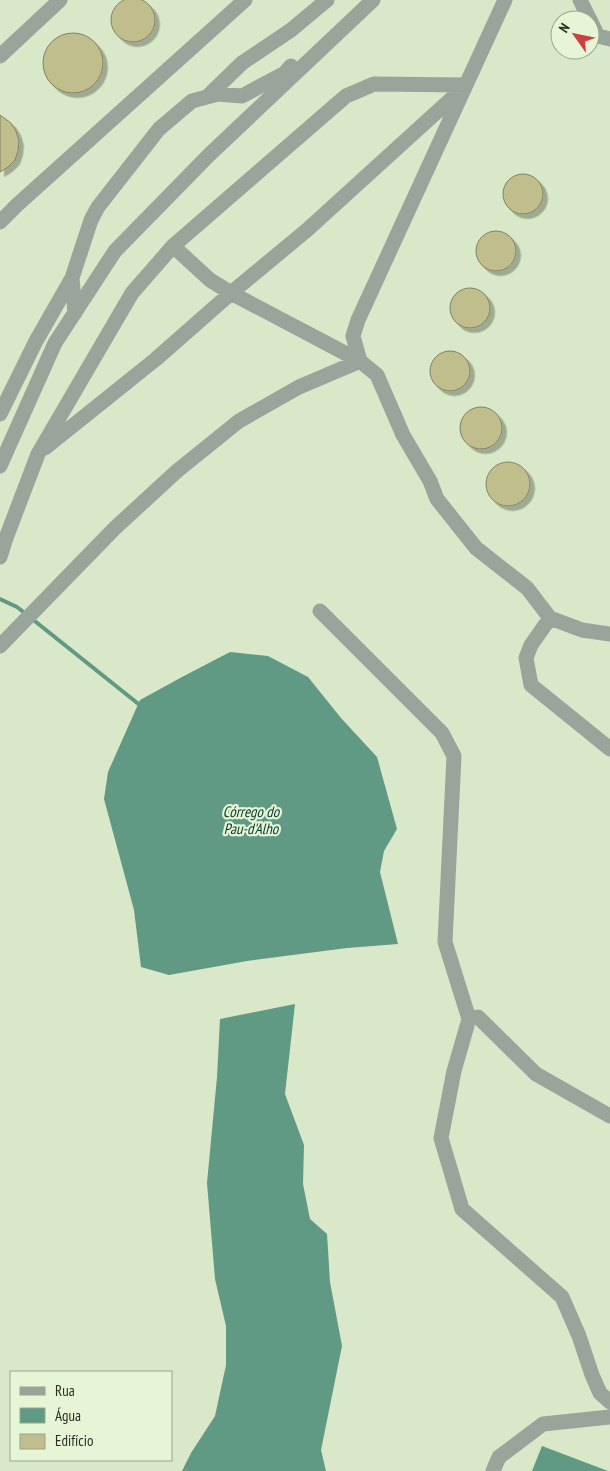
<svg xmlns="http://www.w3.org/2000/svg" width="610" height="1471" font-family="'PT Sans Narrow',sans-serif">
  <defs>
    <filter id="shadow"><feDropShadow dx="4.5" dy="4.5" stdDeviation="0" flood-color="#0004"/></filter>
  </defs>
  <rect width="100%" height="100%" fill="#d9e8c8"/>
  <path fill="#609984" d="M230 652 268 656 308 677 341 718 377 757 397 829 384 851 380 872 398 944 347 948 247 961 169 975 141 967 134 910 104 799 108 772 140 700 182 677Z
    M295 1004 285 1094 304 1145 303 1184 310 1219 327 1234 330 1282 342 1346 321 1450 326 1471H182L191 1453 215 1416 226 1365V1326L215 1279 207 1183 217 1077 220 1019Z
    M542 1446 608 1471H532Z"/>
  <g fill="none" stroke-linecap="round" stroke-linejoin="round">
    <path stroke="#609984" stroke-width="4" d="M0 599 17 607 26 614
      M31 618 141 706"/>
  </g>
  <path fill="#bfbe8c" stroke="#808061" filter="url(#shadow)" d="M111 20a22 22 0 1 1 44 0a22 22 0 1 1-44 0Z
    M43 63a30 30 0 1 1 60 0a30 30 0 1 1-60 0Z
    M0 115 11 123 16 131 19 141 18 151 15 160 8 167 0 172Z
    M503 194a20 20 0 1 1 40 0a20 20 0 1 1-40 0Z
    M476 251a20 20 0 1 1 40 0a20 20 0 1 1-40 0Z
    M450 308a20 20 0 1 1 40 0a20 20 0 1 1-40 0Z
    M430 371a20 20 0 1 1 40 0a20 20 0 1 1-40 0Z
    M460 428a21 21 0 1 1 42 0a21 21 0 1 1-42 0Z
    M486 484a22 22 0 1 1 44 0a22 22 0 1 1-44 0Z"/>
  <g fill="none" stroke-linecap="round" stroke-linejoin="round">
    <path stroke="#99a59b" stroke-width="15" d="M505 0 358 320 353 336 360 361 377 375 403 435 430 481 437 499 476 548 527 588 550 618 582 630 610 634
      M580 0 590 20
      M590 20 598 36 610 39
      M0 56 60 0
      M207 97 242 63 291 30 327 0
      M0 222 17 205 245 0
      M173 246 210 280 231 293 360 361
      M75 313 72 278 91 220 98 207 159 129 192 101 218 94 242 96 285 73 291 66
      M0 414 36 341 72 278
      M45 448 156 359 231 293 307 230 461 90
      M0 466 55 343 115 251 209 155 373 0
      M0 557 6 538 38 454 132 293 173 246 346 96 374 84 466 85
      M320 611 442 733 454 756 445 942 469 1019
      M550 618 531 645 526 658 531 685 610 749
      M0 646 115 528 177 471 239 421 299 387 360 361
      M610 1116 536 1074 478 1017 469 1019 454 1071 441 1138 462 1209 562 1297 579 1336 592 1375 600 1393 610 1402
      M493 1471 499 1457 543 1424 610 1417"/>
  </g>
  <g text-anchor="middle" stroke-width="4.5" stroke-linejoin="round" paint-order="stroke">
    <g font-size="15" font-style="italic" fill="#053a2c" stroke="#e6f5d5">
      <text x="251" y="817">Córrego do<tspan x="251" dy="17">Pau-d'Alho</tspan></text>
    </g>
  </g>
  <rect x="10" y="1371" width="162" height="90" fill="#e6f5d5" stroke="#9aa58d"/>
  <rect x="20" y="1387" width="25" height="8" fill="#99a59b" stroke="#9aa58d"/>
  <text x="55" y="1396" font-size="15" fill="#282e21">Rua</text>
  <rect x="20" y="1408" width="25" height="15" fill="#609984" stroke="#9aa58d"/>
  <text x="55" y="1421" font-size="15" fill="#282e21">Água</text>
  <rect x="20" y="1434" width="25" height="15" fill="#bfbe8c" stroke="#9aa58d"/>
  <text x="55" y="1446" font-size="15" fill="#282e21">Edifício</text>
  <g transform="translate(575 35) rotate(303)"><circle r="24" fill="#e6f5d5" stroke="#9aa58d"/>
  <path d="M0-4L9 19L0 12L-9 19Z" fill="#ce3f40"/>
  <text y="-8" font-size="14" font-weight="bold" text-anchor="middle" fill="#282e21">N</text>
  </g>
</svg>
